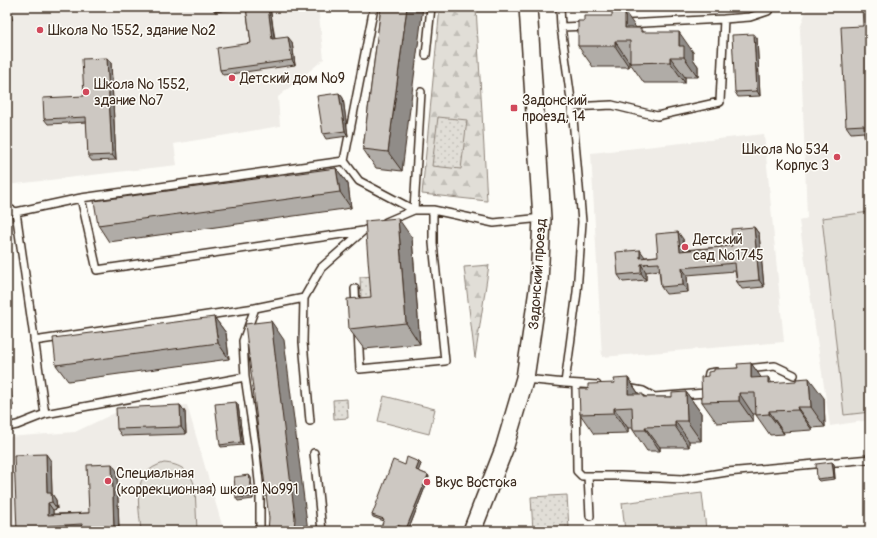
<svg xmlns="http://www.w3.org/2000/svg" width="877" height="538" font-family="Pangolin,sans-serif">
  <defs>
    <pattern id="forest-firs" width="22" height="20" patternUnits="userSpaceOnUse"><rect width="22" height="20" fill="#e1ded7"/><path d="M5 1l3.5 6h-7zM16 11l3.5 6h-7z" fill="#c2bfb8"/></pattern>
    <pattern id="park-dots" width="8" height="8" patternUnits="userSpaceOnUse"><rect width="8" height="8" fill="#e1ded7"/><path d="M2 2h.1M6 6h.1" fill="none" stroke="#c2bfb8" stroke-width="1.8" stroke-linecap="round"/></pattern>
  </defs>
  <rect width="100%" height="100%" fill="#fdfcf7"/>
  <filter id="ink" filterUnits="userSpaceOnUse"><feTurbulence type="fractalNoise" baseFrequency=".025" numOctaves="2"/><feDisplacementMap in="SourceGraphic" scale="8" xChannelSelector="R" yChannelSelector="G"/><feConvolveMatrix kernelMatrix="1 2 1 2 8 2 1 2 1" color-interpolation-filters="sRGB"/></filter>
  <g filter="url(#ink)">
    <path fill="#efece7" d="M7 7H318L324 59 278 97 280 126 174 144 177 165 7 185Z
      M807 7H870V420L830 426 799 221 807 218 800 29Z
      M764 134 784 342 602 357 591 153Z
      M187 405 222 525V531H7V437L75 432 119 411Z"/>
    <path fill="url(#forest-firs)" stroke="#8e847a" d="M440 7H476L487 201 422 194Z
      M489 265 475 358 464 267Z"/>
    <path fill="url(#park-dots)" stroke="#8e847a" d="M438 117 467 120 461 169 432 166Z
      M375 276 376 297 361 298 360 277Z
      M347 399 348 418 334 419 333 400Z
      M567 495 569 529 533 531 531 497Z"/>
    <path fill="#e1ded7" stroke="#8e847a" d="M870 212V412L844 415 822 218Z
      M384 396 435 409 429 434 378 421Z
      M164 463C180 464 191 471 195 487L197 531H141C139 504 130 472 164 463Z
      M702 493 706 529 690 531H625L622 503Z"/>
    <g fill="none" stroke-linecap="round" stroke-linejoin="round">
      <defs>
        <path id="service" d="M560 7 561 27 572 107
          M624 24 724 19
          M561 27 588 26
          M426 55 431 7
          M421 92 414 210H433L494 223 542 218
          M344 161 374 7
          M81 198 97 270 363 231 375 226
          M7 208 16 212 81 198 344 161 359 181 414 210
          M16 212 45 414 245 377
          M386 222 414 210
          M355 289 356 308
          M358 332 360 369 445 361 433 243V210
          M34 341 255 308
          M746 369 775 366 794 375
          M525 379 565 383
          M576 384 577 471 582 476H620L683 479 727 472 870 459
          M597 385 565 383 577 292 582 222 572 107 612 105 657 116 720 102 724 19 750 17 768 11 771 7
          M627 388 643 391 654 397 705 393 709 373 716 372
          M310 421 303 342 304 298 321 268 363 231
          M7 427 17 425 45 414
          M314 453 322 531
          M588 476 590 516
          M260 531V491L255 444 245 377 243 341 255 308 304 298"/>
        <path id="tertiary" d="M472 531 504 449 525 378 539 283 542 218 528 7"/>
      </defs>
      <use href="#service" stroke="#3b2a1e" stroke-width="10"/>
      <use href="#tertiary" stroke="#3b2a1e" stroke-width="20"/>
      <use href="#service" stroke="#fdfcf7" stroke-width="7"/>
      <use href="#tertiary" stroke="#fdfcf7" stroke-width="17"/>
    </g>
    <path fill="#b0aca7" stroke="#3b2a1e" d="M7 7H10L12 20H7Z
      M212 7H270L275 39 292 42 295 65 223 75 220 70 251 43 246 7 215 12Z
      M381 7 402 171 376 168 363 149Z
      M870 7V152L865 145 864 132 851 133 846 126 863 26Z
      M584 21 636 28 644 32 693 52V59L698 66V77H685V83H644L630 63V62H629V67H593L578 46Z
      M757 38 760 96 738 97 735 92Z
      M111 63 116 160 92 161 88 156 87 122 48 124 44 119 84 96Z
      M339 93 343 98 348 136 326 139 323 134Z
      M336 168 348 184 351 208 109 242 98 225Z
      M754 227 759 234 764 287 742 289 737 282 735 271 687 275 688 292 666 294 661 287 659 270 646 272V280L623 282 618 275 645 257 658 256 683 239 684 250 732 246Z
      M412 238 420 344 364 349 349 329 371 297Z
      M214 317 226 333 229 359 68 381 56 365Z
      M751 363 761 378 772 383 824 398 825 427 812 428V430L783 432 784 434 770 435 756 415V414H753V421L717 423 702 402 708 376 714 371 738 368Z
      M7 366 13 406H7Z
      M628 378 639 394 646 397H672L686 392 701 413V441H689V447H660V451H647L633 430V428H628V433L594 434 580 414 588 389 615 383Z
      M238 404 243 445 221 447 220 445Z
      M180 405 185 412 186 434 122 436 117 429Z
      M51 461 52 494 56 500 57 509 53 510V514L89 513 117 471 119 531H17Z
      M419 462 421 464 418 471 428 475 429 477 408 531 398 528 397 531H386L383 530 381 527 384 521 373 517 372 515 405 465Z
      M834 464 835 479 819 481 817 479Z
      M249 475 251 478 253 499 238 501 236 498Z"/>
    <path fill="#908c88" stroke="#3b2a1e" d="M7 7H10L12 20 7 13Z
      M268 7H270L275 44 272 39Z
      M407 7H423L402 171 388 152Z
      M625 12 639 32 625 28Z
      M679 32 693 52V59L698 66V77L684 57 679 46Z
      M754 34 757 38 760 96 757 91Z
      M288 37 292 42 295 65 292 60Z
      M868 40 870 43V77Z
      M615 41 629 62V67L615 46Z
      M670 57 685 77V83L670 62Z
      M107 58 111 63 116 160 112 155Z
      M339 93 343 98 348 136 345 131Z
      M336 168 348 184 351 208 340 192Z
      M398 218 412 238 420 344 406 323Z
      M754 227 759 234 764 287 759 280Z
      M678 232 683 239 685 258 680 251Z
      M640 250 645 257V265L640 258Z
      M641 264 646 272V280L641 273Z
      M682 268 687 275 688 292 683 285Z
      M214 317 226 333 229 359 218 343Z
      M271 321 284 340 308 531H294Z
      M751 363 765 383 751 378Z
      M7 366 13 406 7 397Z
      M768 377 782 398 768 383Z
      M628 378 642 399 628 394Z
      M809 378 824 398 825 427 811 407Z
      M686 392 701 413V441L687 421Z
      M739 393 753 414V421L739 401Z
      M236 402 238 404 243 445 241 442Z
      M180 405 185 412 186 434 181 427Z
      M797 407 812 428V430L798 410Z
      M614 408 628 428V433L614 413Z
      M769 411 783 432 784 434 769 414Z
      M675 421 689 441V447L675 426Z
      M645 427 660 447V451L646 430Z
      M46 454 51 461 52 494 56 500 57 509 52 502 47 493Z
      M419 462 421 464 418 472 416 470Z
      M832 462 834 464 835 479 834 477Z
      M112 464 117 471 119 531H114Z
      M249 475 251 478 253 499 251 497Z
      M428 475 429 477 408 531 406 529Z
      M48 503 53 510V522L48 515Z
      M397 525 398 528 397 531H394Z
      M49 526 52 531H49Z"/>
    <path fill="#cdc8c2" stroke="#3b2a1e" d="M246 7H268L272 39 288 37 292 60 220 70 217 48 251 43Z
      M381 7H407L388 152 363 149Z
      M862 7H870V40H868L870 77V145H865L864 125 846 126 841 27 863 26Z
      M612 11 625 12V28H641V32H679V46H684V57H670V62L630 63V41H615V46H578V21H584V16H612Z
      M754 34 757 91 735 92 732 35Z
      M107 58 112 155 88 156 86 117 44 119 43 98 84 96 82 59Z
      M339 93 345 131 323 134 317 96Z
      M336 168 340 192 98 225 94 201Z
      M398 218 406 323 349 329 347 299 371 297 365 221Z
      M754 227 759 280 737 282 735 263 682 268 683 285 661 287 659 263 641 264V273L618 275 616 252 640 250V258L658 256 656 234 678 232 680 251 732 246 731 229Z
      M214 317 218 343 56 365 53 338Z
      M271 321 295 518 294 531H268L269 518 245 324Z
      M751 363V378L768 377V383L796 381V379L809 378 811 407H797L798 410 769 411V414L756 415 755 393H739V401L702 402 701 377 708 376V372L714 371V369L738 368 737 364Z
      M628 378V394H643V397H672V393L686 392 687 421H675V426L645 427 646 430H633L632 407 614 408V413L580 414 579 389H588V384L615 383 614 379Z
      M236 402 241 442 220 445 215 404Z
      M180 405 181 427 117 429 116 408Z
      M46 454 47 493H51L52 502 48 503V515L89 513 87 465 112 464 114 531H90V527H82V524L49 526V531H17L14 455Z
      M407 457 419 462 416 470 428 475 406 529 397 525 394 531H391L381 527 384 519 372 515 393 460 405 465Z
      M832 462 834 477 817 479 816 464Z
      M249 475 251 497 236 498 234 477Z"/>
  </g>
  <g fill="#d1495b" stroke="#fdfcf7" stroke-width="1.5">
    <circle cx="40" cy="30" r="4"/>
    <circle cx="232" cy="78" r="4"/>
    <circle cx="86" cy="92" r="4"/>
    <rect x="510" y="104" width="8" height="8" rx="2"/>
    <circle cx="837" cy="157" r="4"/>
    <circle cx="685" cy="247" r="4"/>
    <circle cx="108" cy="481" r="4"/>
    <circle cx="427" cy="482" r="4"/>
  </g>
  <g text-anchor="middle" stroke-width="3" stroke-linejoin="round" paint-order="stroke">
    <g font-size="14" fill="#3b2a1e" stroke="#fdfcf7" text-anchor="start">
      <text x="48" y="35">Школа № 1552, здание №2</text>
      <text x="240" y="83">Детский дом №9</text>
      <text x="94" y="89">Школа № 1552,<tspan x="94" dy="16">здание №7</tspan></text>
      <text x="522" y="105">Задонский<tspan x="522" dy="16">проезд, 14</tspan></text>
      <text x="829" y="154" text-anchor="end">Школа № 534<tspan x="829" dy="16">Корпус 3</tspan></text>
      <text x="693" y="244">Детский<tspan x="693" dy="16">сад №1745</tspan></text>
      <text x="116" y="478">Специальная<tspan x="116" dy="16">(коррекционная) школа №991</tspan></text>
      <text x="435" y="487">Вкус Востока</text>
    </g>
    <g font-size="14" fill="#3b2a1e" stroke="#fdfcf7">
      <text transform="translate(537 274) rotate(-86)" y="5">Задонский проезд</text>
    </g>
  </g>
  <rect width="877" height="538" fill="none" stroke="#fdfcf7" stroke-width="24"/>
  <rect x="12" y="12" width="853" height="514" fill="none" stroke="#3b2a1e" stroke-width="1.5" filter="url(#ink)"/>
</svg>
